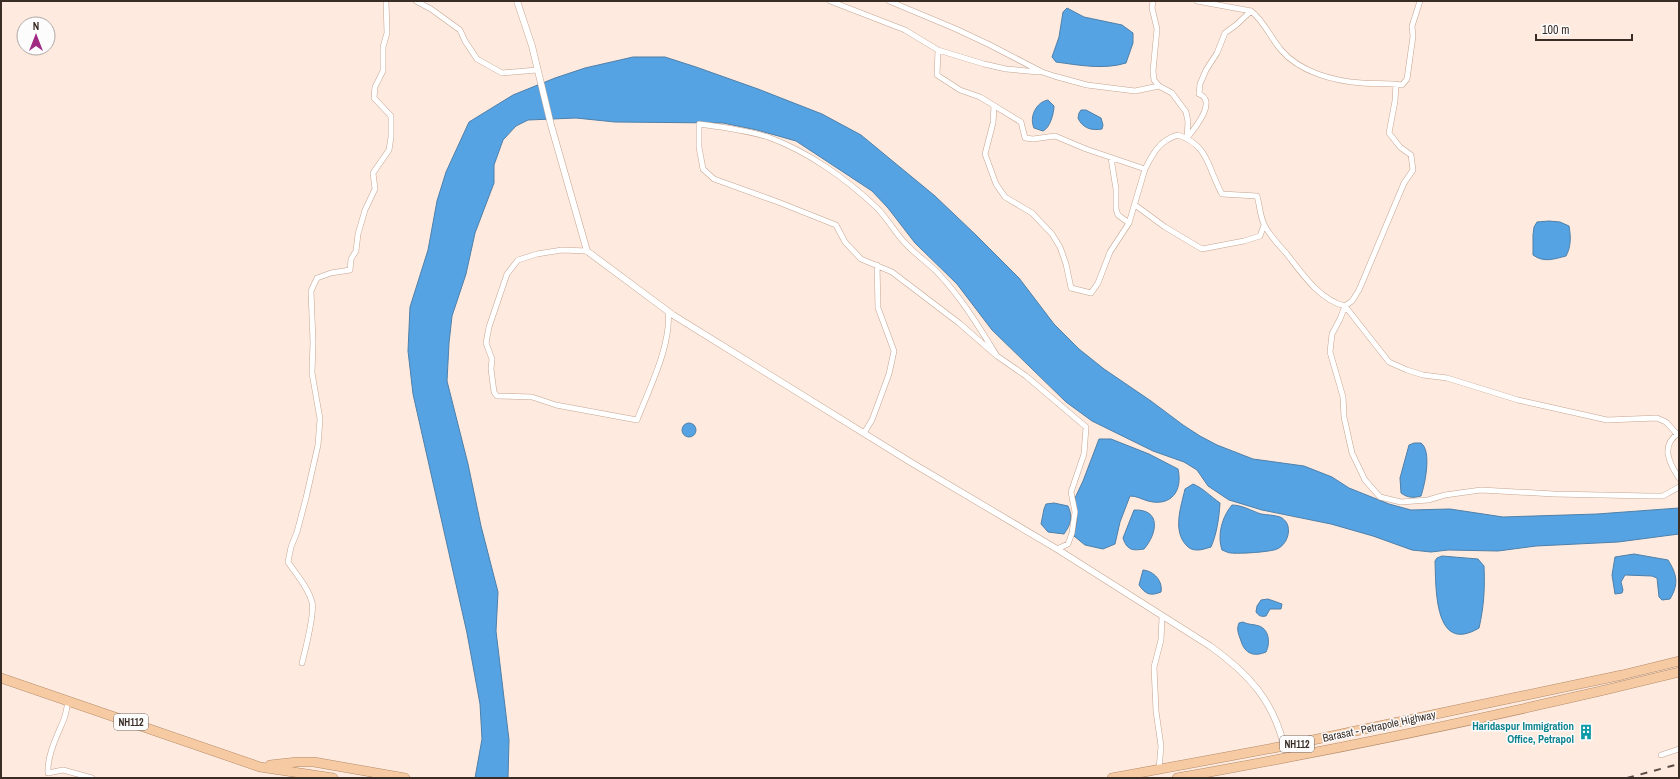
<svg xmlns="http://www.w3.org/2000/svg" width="1680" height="779" font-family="'Archivo Narrow',sans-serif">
  <rect width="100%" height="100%" fill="#feeade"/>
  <path fill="#56a3e3" stroke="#4e80aa" d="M1067 8 1084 17 1122 25 1133 33V43L1126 63C1104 70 1078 65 1056 62L1052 57 1059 37 1063 12Z
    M633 57H665L696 67 758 89 822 114 861 135 935 196 977 236 1019 278 1054 324 1079 349 1104 369 1151 401 1183 425 1200 436 1217 445 1253 459 1304 466 1332 477 1349 488 1389 504 1411 510 1450 509 1503 517 1597 514 1679 508V534L1618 542 1536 546 1498 551 1448 550 1431 552 1412 550 1373 536 1331 524 1262 510 1229 500 1208 486 1197 470 1184 462 1153 451 1092 421 1066 402 992 330 957 284 915 243 888 208 872 191 796 141 757 130 723 123 615 122 576 118 528 120 516 126 503 140 494 165V183L475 233 466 274 452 316 449 343 447 381 468 464 481 526 498 592 496 631 509 740 508 778H475L482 739 480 704 467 633 413 394 408 351 410 307 428 250 437 201 446 172 469 122 513 95 555 78 585 68Z
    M1048 100 1054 106C1054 113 1050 128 1043 131L1034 128C1029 117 1036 102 1048 100Z
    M1081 110H1086L1101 118 1103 125 1102 129C1092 131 1082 128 1078 118L1079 113Z
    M1549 221 1560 222 1569 226C1571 237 1571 247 1566 256 1554 259 1544 263 1533 255V235L1534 227 1537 222Z
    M682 430a7 7 0 1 1 14 0a7 7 0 1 1-14 0Z
    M1099 439H1111L1149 454 1178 469C1183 491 1171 507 1148 501 1141 499 1137 496 1130 496L1120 522 1115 544 1103 549 1085 545 1074 536 1077 520 1075 498 1083 481Z
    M1414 443H1421C1432 451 1425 484 1421 496 1413 498 1408 498 1401 493L1400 478 1409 445Z
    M1193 484C1203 488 1210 496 1220 503 1219 518 1217 533 1211 547 1207 548 1202 550 1198 550 1193 550 1190 549 1187 546 1172 531 1181 507 1185 489Z
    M1054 503 1068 506C1073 517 1071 524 1064 534L1048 532 1041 524 1044 509 1046 504Z
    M1232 505C1242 505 1252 511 1261 514 1267 515 1274 515 1280 517 1294 523 1289 544 1277 549 1271 552 1238 554 1231 553 1228 553 1225 551 1222 550 1217 535 1222 517 1232 505Z
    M1134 510C1162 509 1157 534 1144 549 1132 551 1127 550 1123 538Z
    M1634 554 1668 560C1677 574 1679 584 1670 599L1662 600 1659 597 1657 578 1652 576 1625 575 1621 582 1623 590 1622 593 1615 594 1612 575 1615 557Z
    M1442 556 1478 559 1484 566C1485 587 1484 607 1479 628 1434 655 1436 588 1435 561L1437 558Z
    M1143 570C1154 571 1163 581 1161 592 1151 596 1146 595 1139 585Z
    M1268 599 1282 604 1281 609H1270L1266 616C1261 617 1259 616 1256 612L1257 606 1261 600Z
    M1243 622C1248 625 1254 624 1259 626 1270 630 1270 644 1266 652 1254 657 1245 654 1241 641 1239 635 1236 630 1239 623Z"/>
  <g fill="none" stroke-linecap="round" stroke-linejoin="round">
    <defs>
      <path id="minor" d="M416 1 431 9 460 30 465 41 477 59 502 73 537 70
        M830 1 905 30 938 50 984 64 1006 69 1039 72
        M889 1 956 29 990 45 1042 72 1054 76 1087 85 1135 91 1159 86
        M1153 1 1152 8 1157 29 1153 71 1154 80 1159 86 1172 93 1186 112 1188 122 1187 137
        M1197 1 1251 11C1264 21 1270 37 1281 50 1300 72 1333 81 1362 83 1375 84 1389 83 1402 85L1407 79 1413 36 1412 26 1420 1
        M938 50 937 75 960 90 980 97 1021 122 1025 138 1033 139 1055 136 1086 149 1145 169 1129 223 1110 252 1098 283 1091 293 1071 288 1066 264 1060 247 1052 234 1032 213 1005 197 996 184 985 154 993 123 994 106
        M1187 138C1194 129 1218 101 1199 94L1200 84 1206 70 1217 53 1225 33 1236 25 1251 11
        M1111 158 1116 189V209L1118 215 1129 223
        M1145 169C1153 153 1160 140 1178 135 1209 145 1208 169 1222 194L1257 196C1260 206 1260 218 1265 226 1270 236 1279 245 1286 253 1301 272 1319 300 1345 306L1352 301 1359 290 1404 183 1413 170 1411 155 1400 147 1389 133 1395 101 1396 84
        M1135 205 1165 227 1202 249 1244 241 1260 236 1264 225
        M587 251 562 250 537 254 518 260 507 274 489 327 486 343 492 359 491 369 494 392 497 396 532 397 556 405 637 420C649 389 672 344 668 311
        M997 356C979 327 961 297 937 272 927 262 915 254 905 243 895 233 888 219 877 208 847 179 807 151 768 137 746 130 722 127 699 124V147L703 169 714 179 778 202 836 225 845 242 861 259 892 272 959 323 997 356 1026 376 1086 427 1084 454 1071 492 1075 512 1072 533 1068 544 1057 549
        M864 433 872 420 889 374 894 351 878 308 877 265
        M1679 433C1660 445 1669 463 1679 478
        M1677 434 1666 422 1657 418 1607 420 1518 400 1447 378 1423 375 1407 370 1389 362 1345 306 1340 319 1332 334 1330 352 1343 397 1344 417 1352 453 1365 480 1380 497 1401 502 1428 500 1445 495 1481 490 1554 494 1649 496H1663L1679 487
        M302 663C305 651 315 613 312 602 308 587 296 574 288 562L291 547 297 532 306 498 318 445 320 419 312 373 313 342 311 291 317 278 331 273 350 270 351 259 356 251 358 234 365 210 375 189 373 173 389 150 391 137V116L374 98 375 87 383 71V47L387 33 386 1
        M68 701C67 707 66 714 64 719 57 736 47 755 48 773L63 770 92 778
        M1661 755 1679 749
        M1159 769 1161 746 1156 711 1154 667 1161 640 1162 617"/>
      <path id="tertiary" d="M517 1 532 46 551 125 587 251 673 315 912 463 1057 549 1210 646C1248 673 1273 700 1284 746"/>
      <path id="trunk" d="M1 678 260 767 333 778
        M270 765 297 762H314L405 778
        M1112 778 1284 746 1622 675 1679 661
        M1177 778C1345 748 1513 713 1679 672"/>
    </defs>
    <use href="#minor" stroke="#c4a592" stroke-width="6"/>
    <use href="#tertiary" stroke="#c4a592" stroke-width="7"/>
    <use href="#trunk" stroke="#b38b6a" stroke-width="10"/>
    <use href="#minor" stroke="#fff" stroke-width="5"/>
    <use href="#tertiary" stroke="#fff" stroke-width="6"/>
    <use href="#trunk" stroke="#f6cba4" stroke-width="9"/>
    <path stroke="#5a4c44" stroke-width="2" stroke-dasharray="7 7" stroke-linecap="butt" d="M1627 778 1679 764"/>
  </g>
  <defs>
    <symbol id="building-bare" viewBox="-9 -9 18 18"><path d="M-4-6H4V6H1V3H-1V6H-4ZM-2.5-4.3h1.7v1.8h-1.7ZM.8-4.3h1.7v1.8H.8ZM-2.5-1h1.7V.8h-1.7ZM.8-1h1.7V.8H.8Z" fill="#0f9aa8" stroke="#fcfcfc" stroke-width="2.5" paint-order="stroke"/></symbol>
  </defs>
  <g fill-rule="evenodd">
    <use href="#building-bare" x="1575" y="721" width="22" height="22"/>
  </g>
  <g text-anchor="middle" stroke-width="3" stroke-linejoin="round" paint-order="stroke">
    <g fill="#fcfcfc" stroke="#746b66" stroke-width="1">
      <rect x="114" y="714" width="34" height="16" rx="3"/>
      <rect x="1280" y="736" width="34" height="16" rx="3"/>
    </g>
    <g font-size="10" font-weight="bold" fill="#3a2d26">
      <text x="131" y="726">NH112</text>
      <text x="1297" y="748">NH112</text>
    </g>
    <g font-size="11" fill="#3a2d26" stroke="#fcfcfc">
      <text transform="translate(1379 726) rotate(-12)" y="4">Barasat - Petrapole Highway</text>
    </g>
    <g font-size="11" font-weight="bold" fill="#0d838f" stroke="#fcfcfc" text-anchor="end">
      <text x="1574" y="730">Haridaspur Immigration<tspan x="1574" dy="13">Office, Petrapol</tspan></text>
    </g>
  </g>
  <rect width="1680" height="779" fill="none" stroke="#3a2d26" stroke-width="4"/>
  <g transform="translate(36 36)"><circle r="19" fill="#fcfcfc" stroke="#aea9a6"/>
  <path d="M0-3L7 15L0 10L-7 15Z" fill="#a02981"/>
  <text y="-6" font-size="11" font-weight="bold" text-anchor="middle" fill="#3a2d26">N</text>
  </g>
  <path d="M1536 34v6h96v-6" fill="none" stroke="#3a2d26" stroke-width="2"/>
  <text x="1542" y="34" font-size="12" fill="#3a2d26" stroke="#fcfcfc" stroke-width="3" paint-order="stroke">100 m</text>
</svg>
